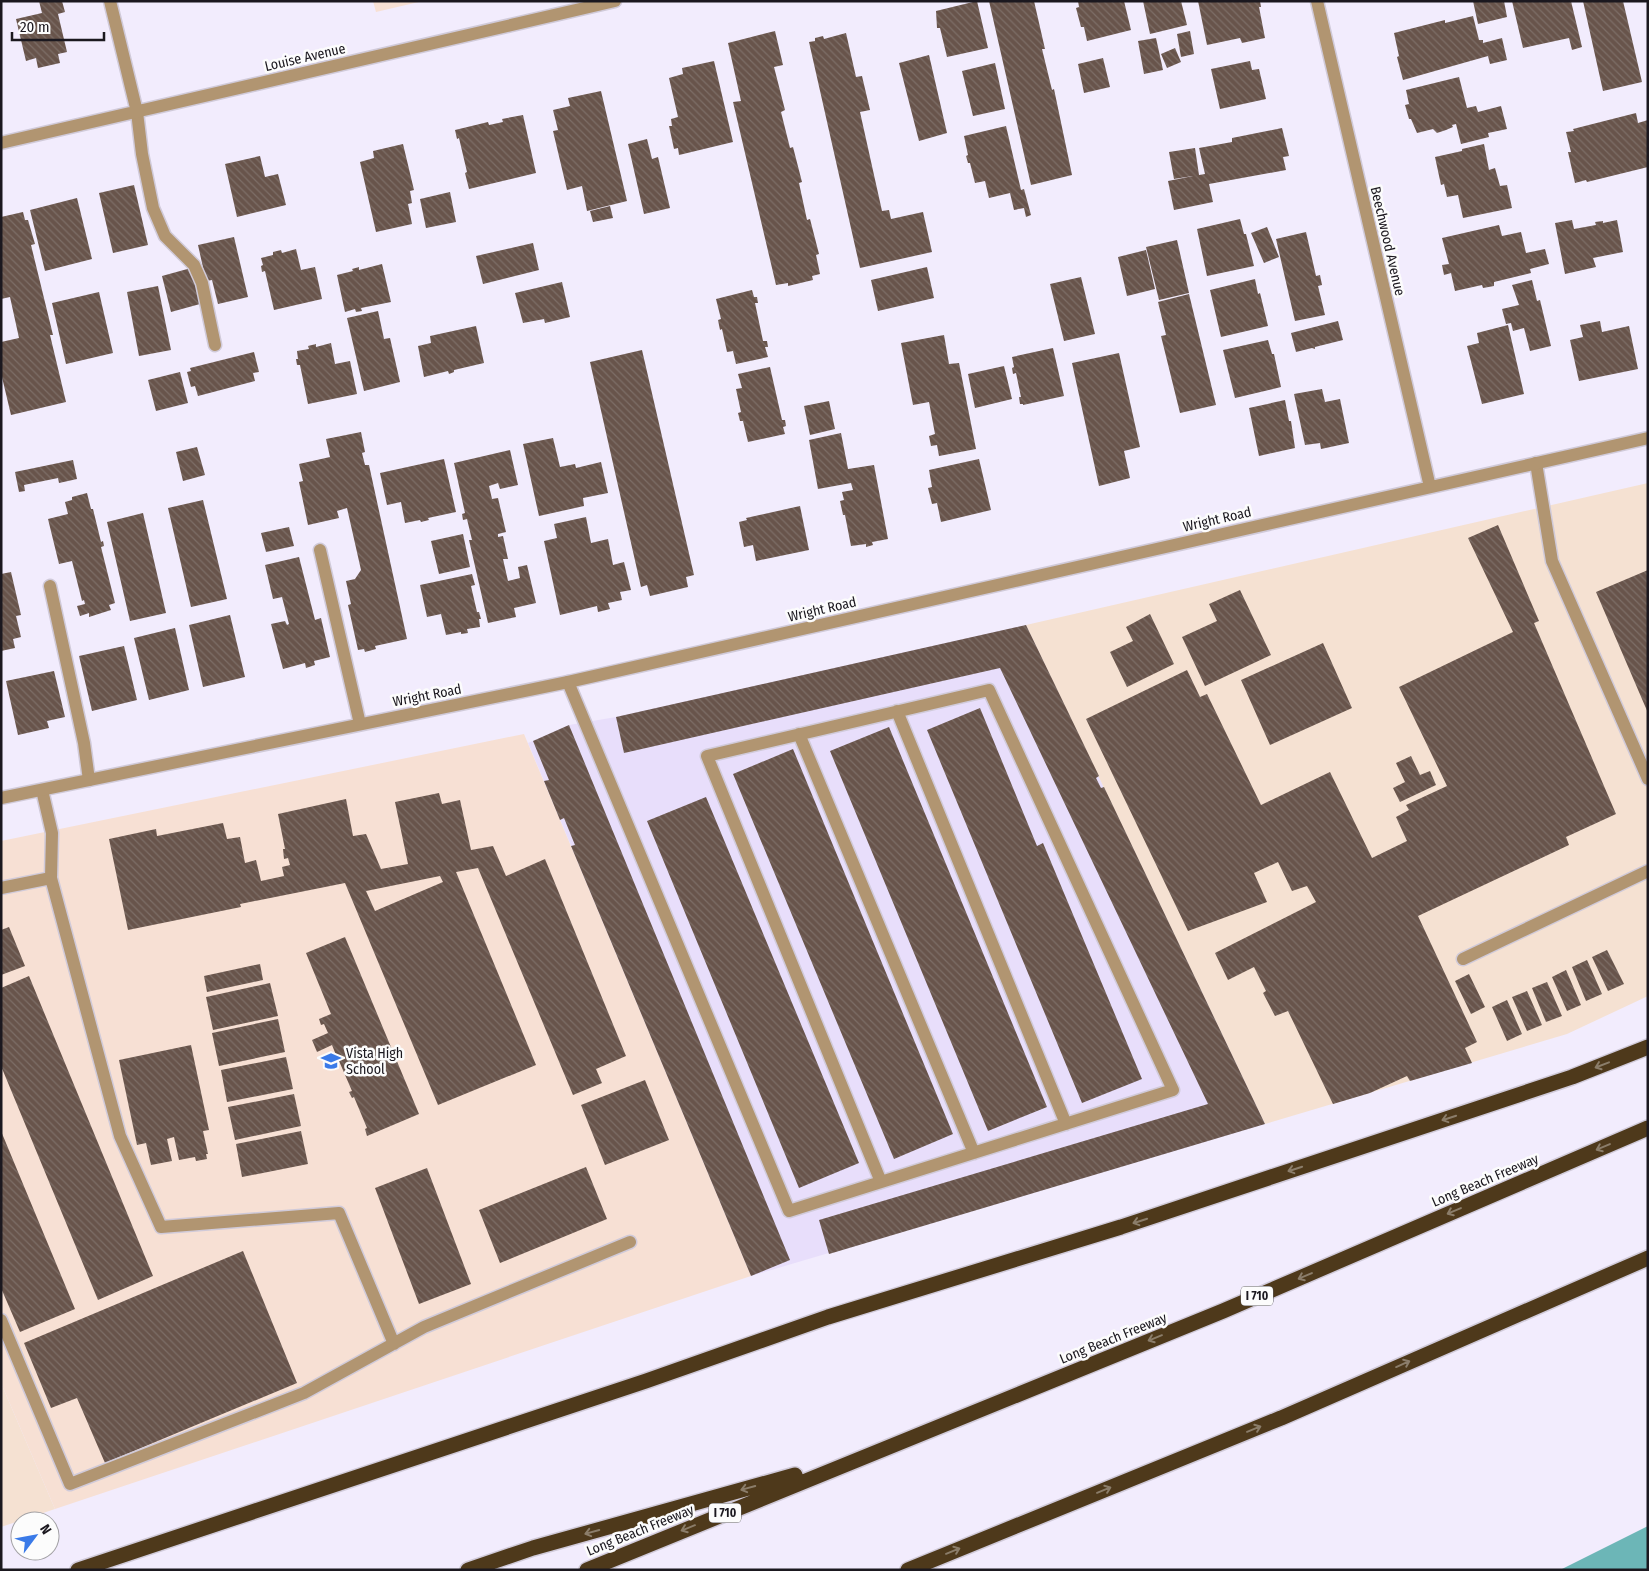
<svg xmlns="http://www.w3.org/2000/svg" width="1649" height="1571" font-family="'Fira Sans Condensed',sans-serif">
  <defs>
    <pattern id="building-back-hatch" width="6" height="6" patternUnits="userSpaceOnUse" patternTransform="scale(1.25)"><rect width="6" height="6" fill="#68544b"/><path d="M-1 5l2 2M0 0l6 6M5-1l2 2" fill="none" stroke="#7d6e67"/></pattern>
  </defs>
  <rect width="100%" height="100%" fill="#f2ecfd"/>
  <path fill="#e8defb" d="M1026 625 1265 1124 751 1276 528 743 569 725 616 717Z"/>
  <path fill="#f5e1d2" d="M1648 483V996L1567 1034 1265 1124 1026 625Z
    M1 1383 55 1509 1 1527Z"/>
  <path fill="#f7e0d4" d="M373 1H423L376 12Z
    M524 734 751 1276 55 1509 1 1383V841Z"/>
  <path fill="#6cb6b7" d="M1648 1526V1570H1560Z"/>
  <path fill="url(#building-back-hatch)" fill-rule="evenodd" d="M39 1H62L65 12 58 14 67 52 58 54 60 63 38 68 36 58 26 61 16 19 42 13Z
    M977 1 988 48 947 57 940 28H937L936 11Z
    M989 1H1034L1045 49H1042L1052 90 1054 89 1072 175 1031 185Z
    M1078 1H1124L1131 30 1087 41 1084 27H1081L1076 8 1079 7Z
    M1143 1H1181L1187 25 1150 34Z
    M1198 1H1260L1261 7H1259L1265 38 1242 43 1240 38 1207 45Z
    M1473 1H1504L1507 17 1478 24Z
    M1512 1H1571L1582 47 1572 50 1569 38 1523 48Z
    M1583 1H1623L1642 82 1603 91Z
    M1473 16 1479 40H1483V43L1502 38 1507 60 1490 64 1488 56 1403 80 1397 57 1399 56 1394 33 1445 20V23Z
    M775 31 783 65 774 67 785 110 781 112 790 148 793 147 802 182 799 183 807 220 810 219 819 254 816 255 820 274 812 276 813 280 788 286V283L776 285 733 102 741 101 728 43Z
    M1190 31 1194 54 1181 57 1177 34Z
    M846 33 856 77 862 76 870 110 860 112 882 211 889 210 891 219 923 212 932 252 860 268 809 42 815 41V38L823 36 824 39Z
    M1156 38 1163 70 1144 74 1138 41Z
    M1175 48 1181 62 1167 68 1161 54Z
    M929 55 947 133 919 141 899 63Z
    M1103 58 1110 87 1084 93 1078 64Z
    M714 61 733 142 679 155 678 148 674 149 669 126H672L671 119 678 117 669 78 683 74 682 68Z
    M1250 61 1252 70 1259 69 1266 99 1220 109 1211 69Z
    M995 63 1005 109 973 116 962 71Z
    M1459 77 1467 108 1476 106 1478 112 1501 106 1507 129 1488 133 1489 137 1461 144 1456 124 1452 125 1453 127 1446 130 1437 133 1433 129 1417 133 1411 119H1409L1405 105 1409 104 1406 90Z
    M601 91 627 201 587 211 582 186 567 190 553 131 558 130 553 110 570 106 568 98Z
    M1636 113 1638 123 1648 120V167L1587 182 1586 180 1575 183 1568 152H1571L1566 132 1574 131 1573 129Z
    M523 115 536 173 469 189 465 173 467 172 459 138 457 139 455 130 488 122 489 125 503 122 502 119Z
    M1006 126 1021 190 1024 189 1031 215 1026 217 1024 208 1014 210 1010 193 989 198 985 181 975 183 970 163H968L966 156 968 155 964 136Z
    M1282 128 1289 156 1283 157 1286 170 1209 184 1213 202 1174 210 1168 181 1193 176 1174 179 1169 152 1195 148 1199 175 1205 174 1199 148 1232 142V138Z
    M647 139 652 159 658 157 670 208 644 214 628 144Z
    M403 144 414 190 410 191 412 203 408 204 412 224 376 232 360 162 374 158 373 151Z
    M1484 144 1489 170 1495 168 1500 186 1507 185 1512 208 1463 218 1458 195 1447 197 1444 184 1441 185 1435 157 1462 151V149Z
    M260 156 265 177 278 174 286 205 237 217 225 164Z
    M134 185 148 245 113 253 99 193Z
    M450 192 456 222 426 228 420 199Z
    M77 198 92 259 45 271 30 210Z
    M610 206 613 218 593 222 590 211Z
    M23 212 25 220H28L35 244 31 245 53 335H50L66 402 11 415 1 373V342L19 338 10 297 1 299V217Z
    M1240 219 1244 234H1246L1254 266 1207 276 1197 229Z
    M1572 220 1574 229 1596 225 1595 222 1603 221V223L1617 220 1623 252 1593 258 1596 267 1565 274 1555 223Z
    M1499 225 1502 236 1521 232 1526 253 1545 249 1549 264 1530 269 1531 273 1494 282V286L1483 288 1482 285 1455 291 1451 273 1444 275 1442 265 1449 264 1442 238Z
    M1267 227 1279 257 1264 263 1251 233Z
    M1306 232 1316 276 1320 275 1322 285 1318 286 1325 315 1295 321 1276 239Z
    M234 237 248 297 218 304 212 280 206 281 198 245Z
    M1177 240 1189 293 1159 300 1146 247Z
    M533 243 539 270 483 284 476 256Z
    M296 249 301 270 315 267 322 299 274 310 265 271 262 272 261 266 263 265 261 258 273 255V252L281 250 282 253Z
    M1146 250 1155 289 1127 296 1118 257Z
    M382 264 391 302 361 308 362 311 356 312 355 309 345 312 337 275 353 271 352 269 359 267V270Z
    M927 267 934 298 878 311 871 280Z
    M191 268 200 304 171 312 162 276Z
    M1081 277 1095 334 1064 341 1050 284Z
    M1255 279 1258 294 1260 293 1268 326 1221 337 1210 290Z
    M1532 280 1537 301 1540 300 1551 346 1530 351 1524 328 1513 331 1511 323 1506 324 1502 309 1519 305 1512 285Z
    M562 282 570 317 545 323 544 319 523 323 515 293Z
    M158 286 171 350 139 356 127 292Z
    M752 290 754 297H757L758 303H755L763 341H767L768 347H765L768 357 736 364 733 351 727 352 722 329 720 330 718 320 721 319 716 299Z
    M99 292 113 353 66 364 52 303Z
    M1189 294 1216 405 1180 413 1161 336 1166 335 1158 302Z
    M378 311 384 339 390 338 400 382 364 391 347 318Z
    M1338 321 1343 340 1315 347V349L1312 348 1296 352 1291 333Z
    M1600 321 1602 332 1629 326 1638 369 1579 381 1570 340 1583 337 1580 325Z
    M1508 325 1524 394 1482 404 1467 346 1479 343 1477 333Z
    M476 326 484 363 454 370V372L449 374 448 371 424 377 418 346 431 343 430 336Z
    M944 335 949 364 959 363 976 449 939 456 937 445 931 446 929 436 935 434 929 402 913 405 901 343Z
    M1268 340 1272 354H1274L1281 387 1235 398 1223 350Z
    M331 343 335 364 350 361 357 394 308 404 300 365H297L296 359H298L297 351 309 349 308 346 316 344V347Z
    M1053 348 1064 396 1023 405V404H1020L1019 397H1021L1016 373 1013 374 1012 368 1014 367 1012 357Z
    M642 350 694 575 686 577 688 587 650 596 647 585 641 587 590 362Z
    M254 352 259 372 253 373 255 381 198 396 195 386 191 387 187 372 191 371 190 368Z
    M1119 353 1140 447 1124 451 1130 478 1099 486 1072 363Z
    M1004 366 1012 399 975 408 968 374Z
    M770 367 782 420H785L786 426 783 427 785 434 748 442 743 421H740L738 413 741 412 736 389 742 388 738 374Z
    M180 372 188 403 156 411 148 380Z
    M1322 389 1325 402 1340 399 1349 443 1321 449 1320 443 1305 445 1294 394Z
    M1285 400 1289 421H1291L1295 448 1259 456 1249 408Z
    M829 401 835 429 810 435 804 406Z
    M361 432 365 452 362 453 365 465H369L407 639 375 646 376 649 365 652 364 649 358 650 348 605 351 604 346 581 355 579 361 570 347 508 337 511 339 518 308 525 299 482 303 481 299 464 330 457 326 439Z
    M841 433 848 469 874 465 888 539 872 542 873 545 866 547V544L851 546 845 515H843L840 501 844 500 842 492 853 490 851 483 818 489 809 440Z
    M553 438 560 467 575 464 576 468 601 462 608 493 583 498 584 506 539 516 523 444Z
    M197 447 205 475 183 481 176 452Z
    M510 450 518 485 500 489 498 483 489 486 492 499 498 498 506 532 498 534V537L503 536 508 559H503L508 581 520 578 518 567 527 565 536 603 514 608 516 617 488 623 469 540H472L467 519 463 520 462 514 465 513 454 463Z
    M444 459 456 512 428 518 429 520 421 522 420 520 405 523 401 502 387 505 380 473Z
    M979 459 991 510 941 522 937 503 932 504 928 488 932 487 929 470Z
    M73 460 77 479 59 483 58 478 24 485 25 491 19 492 15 472Z
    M87 493 91 509H93L101 542 103 541 104 546 101 547 115 603 109 605 111 610 89 617V613L80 616 77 606 85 604 84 600 82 601 72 561 59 564 48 519 68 514 65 502 72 500V497Z
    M203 500 227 599 191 607 168 508Z
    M800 506 809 550 756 561 753 545 744 547 739 522 747 520 746 518Z
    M143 513 166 613 130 621 107 522Z
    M586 517 591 543 608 539 613 565 624 562 631 590 620 592 622 600 608 603 610 609 598 612 597 606 560 615 544 541 557 538 554 524Z
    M1498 525 1539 621 1534 623 1616 814 1566 837 1569 845 1418 916 1477 1042 1465 1048 1472 1063 1410 1081 1407 1076 1370 1093 1333 1104 1288 1011 1275 1016 1263 993 1266 991 1254 967 1228 980 1215 953 1316 902 1307 886 1292 891 1278 862 1254 873 1267 902 1188 931 1086 719 1187 670 1200 697 1207 694 1261 805 1330 772 1372 858 1407 841 1396 817 1409 810 1406 805 1447 786 1399 687 1513 632 1468 538Z
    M289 527 294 546 266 552 261 533Z
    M463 534 470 567 439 574 431 541Z
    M299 557 315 620 321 618 330 657 314 661 315 665 306 668 305 663 283 669 271 624 285 621 287 625 289 624 282 597 273 599 265 565Z
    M1648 570V713L1596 592Z
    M11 572 21 615 16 616 21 637 13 639 15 648 1 651V574Z
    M472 574 475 585 471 586 477 612H479L481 619H479L480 627 467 629 468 633 461 634V632L446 635 441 614 427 617 420 585Z
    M1240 590 1271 655 1205 686 1182 637 1217 621 1209 604Z
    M1150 614 1174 664 1127 687 1110 652 1133 641 1126 627Z
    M230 615 245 677 203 687 189 625Z
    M1026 625 1099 776 1096 778 1101 788 1104 787 1265 1124 829 1254 819 1220 1208 1104 1000 668 624 753 616 717Z
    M175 628 189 690 149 700 134 638Z
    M1323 643 1352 708 1270 745 1241 680Z
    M124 646 137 700 92 711 79 656Z
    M54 671 65 717 47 721 49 728 18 735 6 681Z
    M980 708 1037 846 1043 843 1142 1079 1082 1103 927 730Z
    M569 725 790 1260 751 1276 571 846 575 845 564 818 560 820 544 781 549 780 533 741Z
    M889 727 1047 1107 988 1131 830 751Z
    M793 749 953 1134 894 1159 733 774Z
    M1411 756 1420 775 1430 771 1436 785 1400 802 1393 788 1405 782 1396 763Z
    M439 793 442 804 460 800 471 850 493 846 506 876 545 859 626 1056 596 1069 602 1083 573 1095 478 868 456 872 536 1065 438 1105 345 883 240 904 241 907 128 930 109 839 156 829 157 836 223 823 227 839 240 837 245 863 256 860 261 881 284 876 282 867 290 865 288 858 284 859 283 849H285L278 814 346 799 353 836 366 834 381 869 408 864 395 802ZM440 876 443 882 375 911 366 891Z
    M706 797 859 1163 799 1188 647 821Z
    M9 927 25 966 1 975V930Z
    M345 937 419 1114 367 1136 365 1129 367 1128 354 1097 352 1098 349 1092 352 1091 339 1061 337 1062 334 1056 336 1055 332 1045 317 1052 312 1040 328 1033 324 1024 321 1025 319 1019 331 1014 306 953Z
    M1607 950 1624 984 1608 991 1592 957Z
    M1587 960 1602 994 1586 1001 1572 967Z
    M260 964 263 980 207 992 204 976Z
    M1566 970 1581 1005 1567 1011 1552 977Z
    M1469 974 1485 1007 1471 1014 1455 981Z
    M29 976 153 1276 98 1300 1 1066V988Z
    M1547 982 1562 1016 1546 1022 1532 988Z
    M270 983 278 1016 213 1030 206 997Z
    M1527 991 1542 1025 1527 1031 1512 997Z
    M1507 1000 1522 1034 1507 1041 1492 1007Z
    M278 1019 285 1052 219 1066 212 1033Z
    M191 1045 209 1130 203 1131 208 1154H206L207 1159 196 1161 195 1157 179 1160 174 1137 167 1139 172 1161 151 1165 146 1143 137 1145 119 1060Z
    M286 1057 293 1089 227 1102 221 1070Z
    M645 1080 669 1140 605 1165 581 1105Z
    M294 1094 301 1126 235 1140 228 1107Z
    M1 1131 75 1309 20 1332 1 1288Z
    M301 1131 308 1164 242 1177 236 1144Z
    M586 1167 607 1219 500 1263 479 1210Z
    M427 1168 471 1284 419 1304 375 1188Z
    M243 1251 297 1383 105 1463 77 1398 51 1408 24 1343Z"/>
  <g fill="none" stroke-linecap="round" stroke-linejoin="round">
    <defs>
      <path id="service" d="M137 112 142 154 153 208 165 236 194 265 202 283 215 345
        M1536 463 1552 561 1648 779
        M320 550 360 724
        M50 586 84 743 89 780
        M568 682 789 1211 1173 1090 989 690 707 756 881 1182
        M897 711 1066 1124
        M799 734 974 1153
        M42 790 52 833 51 878
        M1 888 51 878 120 1136 161 1227 339 1213 394 1344
        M1463 959 1648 871
        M1 1320 70 1484 304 1393 424 1327 630 1242"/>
      <path id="minor" d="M110 1 137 112
        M1 143 615 1"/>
      <path id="tertiary" d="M1317 1 1430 487
        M1 798 568 682 1648 438"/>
      <path id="motorway" d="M78 1570 646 1381 828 1317 1121 1227 1572 1077 1648 1047
        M468 1570 533 1548 795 1475
        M587 1570 1223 1311 1648 1128
        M908 1570 1281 1418 1648 1258"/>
    </defs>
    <use href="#service" stroke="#d0cad9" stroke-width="15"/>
    <use href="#minor" stroke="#d0cad9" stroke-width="15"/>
    <use href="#tertiary" stroke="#d0cad9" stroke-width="15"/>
    <use href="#motorway" stroke="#d0cad9" stroke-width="18"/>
    <use href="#service" stroke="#b19571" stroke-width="12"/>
    <use href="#minor" stroke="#b19571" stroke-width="12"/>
    <use href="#tertiary" stroke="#b19571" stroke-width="12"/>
    <use href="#motorway" stroke="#4e391b" stroke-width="15"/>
  </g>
  <defs><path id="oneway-shaft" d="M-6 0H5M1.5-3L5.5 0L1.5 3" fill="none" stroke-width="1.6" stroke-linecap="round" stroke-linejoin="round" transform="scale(1.25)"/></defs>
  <g stroke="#8b7d6a">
    <use href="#oneway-shaft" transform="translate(1602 1065) rotate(159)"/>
    <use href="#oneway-shaft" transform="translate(1449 1118) rotate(162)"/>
    <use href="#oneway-shaft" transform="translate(1603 1147) rotate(157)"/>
    <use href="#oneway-shaft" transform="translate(1295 1169) rotate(162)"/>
    <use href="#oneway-shaft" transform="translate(1454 1211) rotate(157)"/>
    <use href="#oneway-shaft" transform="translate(1140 1221) rotate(162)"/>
    <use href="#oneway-shaft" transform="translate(1305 1276) rotate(157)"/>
    <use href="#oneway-shaft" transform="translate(1155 1338) rotate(158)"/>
    <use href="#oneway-shaft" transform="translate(1403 1364) rotate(-24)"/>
    <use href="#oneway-shaft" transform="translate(1254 1429) rotate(-22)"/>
    <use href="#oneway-shaft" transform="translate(748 1488) rotate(165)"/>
    <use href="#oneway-shaft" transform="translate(1104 1490) rotate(-22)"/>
    <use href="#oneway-shaft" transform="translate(688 1528) rotate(158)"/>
    <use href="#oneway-shaft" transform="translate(592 1532) rotate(165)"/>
    <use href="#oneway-shaft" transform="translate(953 1551) rotate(-22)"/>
  </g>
  <defs>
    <symbol id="school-bare" viewBox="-9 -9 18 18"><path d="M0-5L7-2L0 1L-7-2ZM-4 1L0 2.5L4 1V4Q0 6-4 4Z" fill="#3a7ae8" stroke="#fcfcfc" stroke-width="2.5" paint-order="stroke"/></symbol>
  </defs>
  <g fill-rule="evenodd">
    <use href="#school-bare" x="317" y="1047" width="28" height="28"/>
  </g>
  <g text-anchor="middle" stroke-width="5" stroke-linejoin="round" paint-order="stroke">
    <g fill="#fcfcfc" stroke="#5e5c61" stroke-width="1">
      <rect x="1241" y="1286.5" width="32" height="19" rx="4"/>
      <rect x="709" y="1503.5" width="32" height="19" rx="4"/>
    </g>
    <g font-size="12" font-weight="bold" fill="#1b181f">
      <text x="1257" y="1300">I 710</text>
      <text x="725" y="1517">I 710</text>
    </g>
    <g font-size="14" fill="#1b181f" stroke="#fcfcfc">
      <text transform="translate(305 57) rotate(-13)" y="5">Louise Avenue</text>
      <text transform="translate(1388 241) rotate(77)" y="5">Beechwood Avenue</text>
      <text transform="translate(1217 519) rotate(-13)" y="5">Wright Road</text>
      <text transform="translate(822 609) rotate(-13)" y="5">Wright Road</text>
      <text transform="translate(427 695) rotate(-11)" y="5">Wright Road</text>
      <text transform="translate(1485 1180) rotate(-23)" y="5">Long Beach Freeway</text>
      <text transform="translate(1113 1338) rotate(-22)" y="5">Long Beach Freeway</text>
      <text transform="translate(640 1530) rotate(-22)" y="5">Long Beach Freeway</text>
    </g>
    <g font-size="14" fill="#1b181f" stroke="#fcfcfc" text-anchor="start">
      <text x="346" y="1058">Vista High<tspan x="346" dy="16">School</tspan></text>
    </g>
  </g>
  <rect width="1649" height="1571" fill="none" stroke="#1b181f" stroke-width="5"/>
  <g transform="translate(35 1536) rotate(58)"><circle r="24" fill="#fcfcfc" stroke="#a2a1a4"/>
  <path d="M0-4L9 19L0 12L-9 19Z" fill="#3a7ae8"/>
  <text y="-8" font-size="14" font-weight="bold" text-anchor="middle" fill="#1b181f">N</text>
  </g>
  <path d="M12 32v8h92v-8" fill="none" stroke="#1b181f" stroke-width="2.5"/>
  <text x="20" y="32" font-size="15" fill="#1b181f" stroke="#fcfcfc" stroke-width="4" paint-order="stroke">20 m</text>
</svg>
